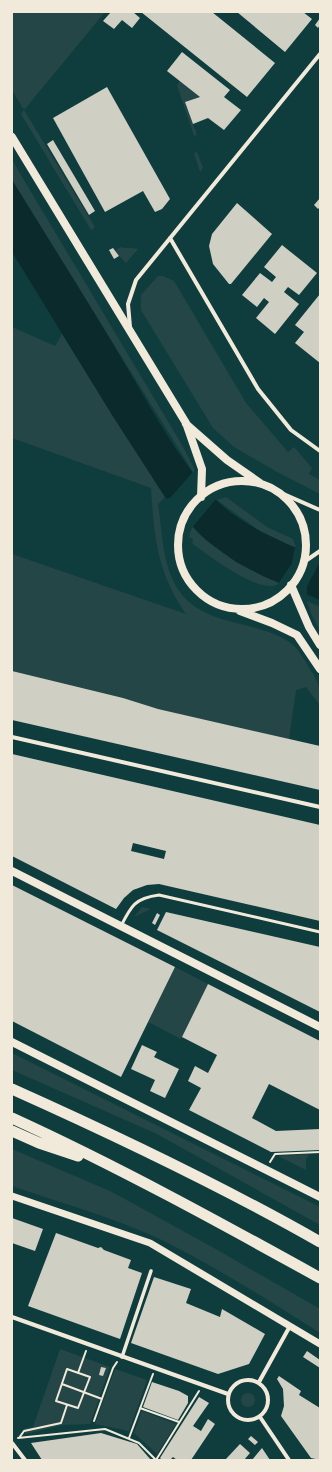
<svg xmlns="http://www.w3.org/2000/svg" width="332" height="1472" font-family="'Noto Serif',serif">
  <rect width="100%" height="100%" fill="#0f3d3e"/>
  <path fill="#244646" d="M12 12H105L24 110 95 227 91 230 21 114 24 110 12 90Z
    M180 81 200 97 185 102 197 135 194 136 177 85Z
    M197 152 203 168 200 172 194 153Z
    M12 160 182 445 195 470 193 472 12 180Z
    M120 247C126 249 132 247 138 249L126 263 115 251Z
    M158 276H163L174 281 246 403 288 452 294 447 312 468 309 474 320 480V494L279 473 234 447 213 428 141 310V295Z
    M12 327 55 346 62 334 165 497 158 504C163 535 162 573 184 597 213 628 260 620 292 644 298 649 304 659 308 666 319 683 320 685 320 705L306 687 296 690 289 739 158 709 12 671V554L186 614C157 572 154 537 151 488L12 438Z
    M226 497 267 527 293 539 296 548 261 532 217 500Z
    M192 527C216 552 248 570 279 583 264 598 206 554 192 543L193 539 189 537Z
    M307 601 320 607V630L312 616Z
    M142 907 151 909 134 917Z
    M175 967 208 984 181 1039 148 1022Z
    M12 1053 320 1207V1225L157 1134 12 1070Z
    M12 1149 112 1192 214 1248 320 1309V1333C270 1301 219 1269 166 1242 117 1218 63 1204 12 1186Z
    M309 1154 306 1160V1170L278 1156Z
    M60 1349 110 1367 90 1424 63 1425 26 1434 23 1429 33 1427Z
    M115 1369 147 1380 129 1431 95 1424Z
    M241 1400a7 7 0 1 1 14 0a7 7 0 1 1-14 0Z
    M142 1411 176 1424 157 1454 134 1433Z"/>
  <path fill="#0a2a2b" d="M12 180C50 242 89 303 126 366 151 408 181 464 215 499 244 527 284 543 320 558V600L263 576 236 562 205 539 165 497 112 415 12 252Z"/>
  <path fill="#0f3d3e" d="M193 472 216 499 191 529 164 499 170 498Z
    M295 546 320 556V562L307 586V596L278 584 292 563Z"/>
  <path fill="#cfcfc3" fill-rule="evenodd" d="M111 12H133L140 18 132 28 122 20 114 29 103 21Z
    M141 12H212L275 63 247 97Z
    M237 12H303L312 19 285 52Z
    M320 18V25L318 28 315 25Z
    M182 52 230 90 224 97 241 110 224 130 208 118 193 124 185 102 200 97 167 71Z
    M107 87 170 199 162 209 155 212 143 191 105 212 53 118Z
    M53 140 95 211 89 215 47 144Z
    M320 198V207L318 209 314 205Z
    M237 203 272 234 231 284H229L213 264 209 246 212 234Z
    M282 245 317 273 299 295 288 287 284 292 299 304 275 334 256 318 269 302 264 298 257 307 242 295 260 273 272 282 276 277 264 267Z
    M113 248 119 256 114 259 109 250Z
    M320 294V363L295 343 304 332 295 325Z
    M12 671 123 698 158 709 320 746V790L12 720Z
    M12 754 320 825V921L159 884 147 885 133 890 124 898 116 909 12 856ZM133 843 166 851 164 859 131 851Z
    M12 885 175 967 121 1077 12 1021Z
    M166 912 320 947V1012L157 930Z
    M157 913 160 915 155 925 152 923Z
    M208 984 320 1041V1110L269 1084 252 1118 276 1131 320 1129V1150L271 1152 189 1110 201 1088 188 1081 195 1066 208 1073 217 1055 182 1037Z
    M142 1045 157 1052 154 1057 179 1069 165 1098 150 1091 155 1080 131 1069Z
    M12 1218 43 1229 35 1251 12 1243Z
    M56 1233 98 1248 101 1247 104 1250 131 1260 128 1268 142 1273 120 1339 28 1306Z
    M154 1277 191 1289 186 1303 220 1317 222 1309 265 1334 249 1364 218 1374 131 1343Z
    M307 1351 320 1360V1368L303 1357Z
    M101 1367 106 1368 103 1376 99 1375Z
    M279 1376 301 1391 299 1395 320 1408V1460L311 1458 281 1416 284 1406 283 1389 277 1379Z
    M152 1382 179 1391 188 1396V1403L178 1420 143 1407Z
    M199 1397 209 1403 193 1426 201 1431 208 1419 215 1424 191 1460H177L173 1457 170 1460H162L160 1458Z
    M101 1433 137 1444 151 1460H42L31 1443Z
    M251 1436 258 1442 255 1445 248 1439Z
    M240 1444 250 1453 244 1460H225Z
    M262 1448 270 1460H252Z"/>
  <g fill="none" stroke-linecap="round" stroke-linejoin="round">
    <path stroke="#f1e9da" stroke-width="2" d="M270 1162 275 1154 320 1152
      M67 1369 90 1377 78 1408 56 1401Z
      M78 1373 86 1351
      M62 1384 102 1399
      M140 1408 179 1422
      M94 1421 113 1368 117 1362
      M18 1438 105 1429 139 1443 156 1460
      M19 1438 24 1431 61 1423 67 1405
      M129 1438 153 1374
      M156 1460 199 1391"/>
    <path stroke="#f1e9da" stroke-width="3" d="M121 926C131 906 135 898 159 895L320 932"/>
    <path stroke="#f1e9da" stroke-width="3.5" d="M122 1357 151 1271"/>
    <path stroke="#f1e9da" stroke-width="4" d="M170 238 258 389 291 430 320 451
      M130 327 128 304 136 280 320 54
      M270 488 320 510
      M304 562 320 551
      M12 737 320 807
      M12 1317 228 1394
      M228 1400a20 20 0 1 1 40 0a20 20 0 1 1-40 0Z
      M259 1382 290 1326
      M260 1417 289 1460
      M12 1443 25 1460"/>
    <path stroke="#f1e9da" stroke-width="7" d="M12 1196 150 1243 320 1344"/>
    <path stroke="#f1e9da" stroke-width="8" d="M12 137 186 423 202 469 201 497
      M186 424 227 460 260 483
      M178 545a64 64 0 1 1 128 0a64 64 0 1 1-128 0Z
      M291 585 309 627 320 645
      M240 611 272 623 297 635 320 669
      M12 871 320 1027
      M12 1042 320 1197"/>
    <path stroke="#f1e9da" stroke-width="11" d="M12 1089C117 1136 220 1185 320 1242
      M12 1118C117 1166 219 1222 320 1278
      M12 1131 39 1143 78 1156"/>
  </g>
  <rect width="332" height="1472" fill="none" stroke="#f1e9da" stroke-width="26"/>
</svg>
